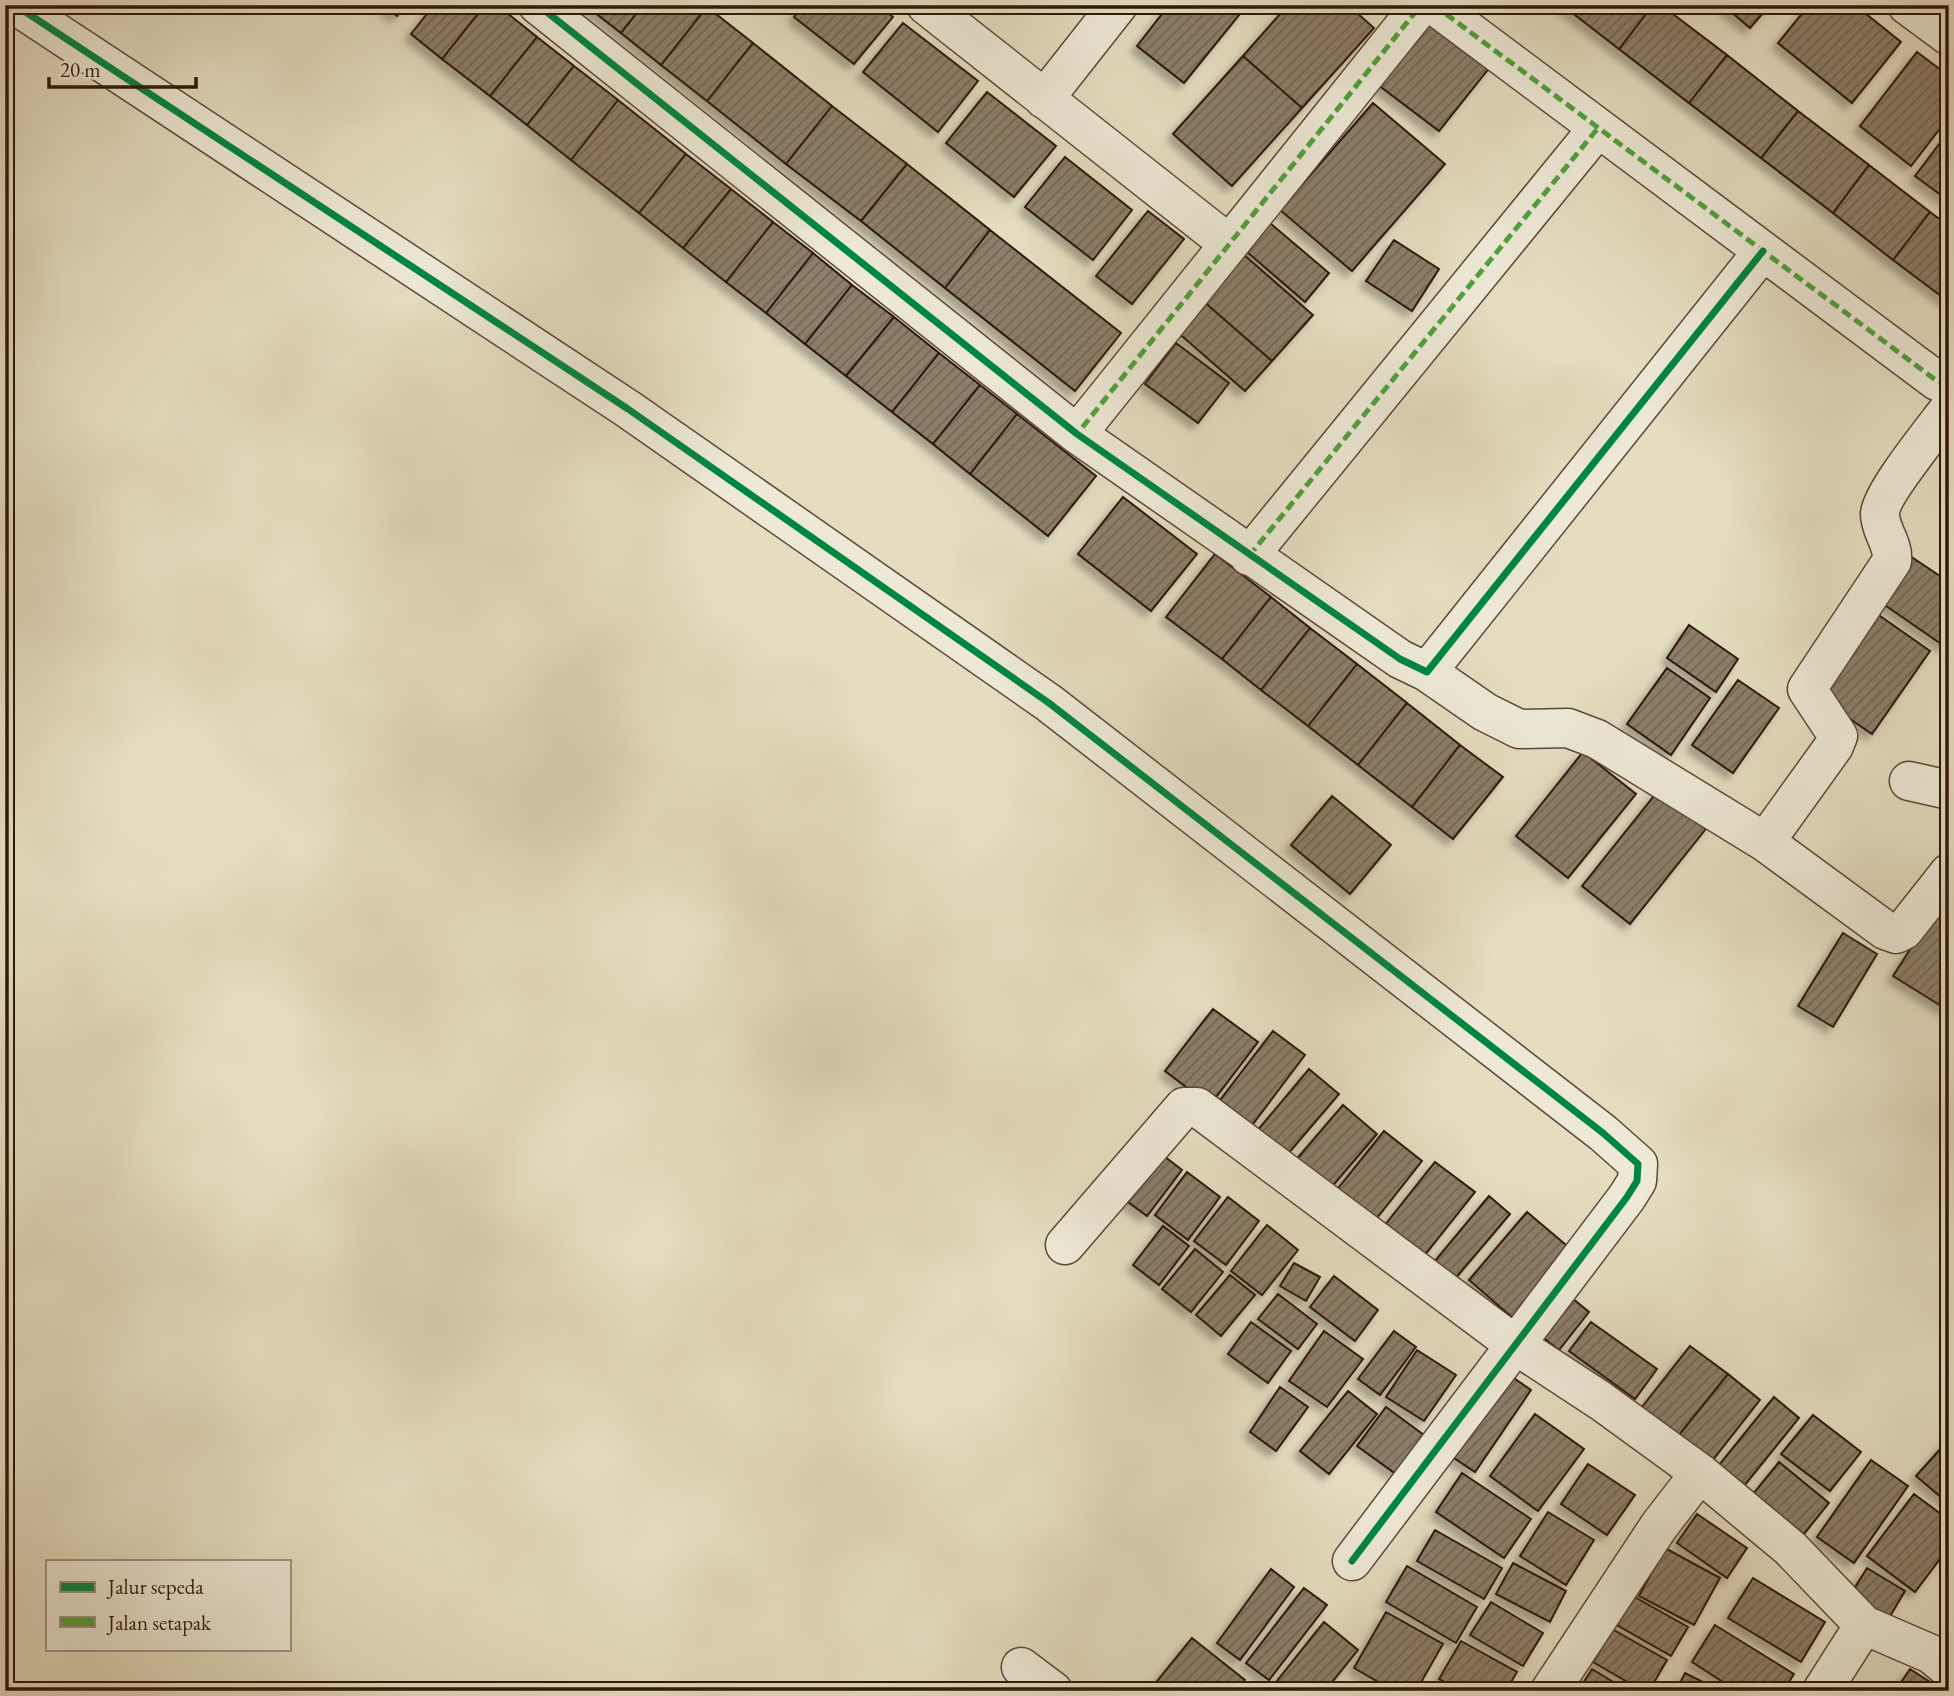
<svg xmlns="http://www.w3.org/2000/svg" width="1954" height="1696" font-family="'EB Garamond',serif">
  <defs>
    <pattern id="building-hatch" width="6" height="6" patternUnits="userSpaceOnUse" patternTransform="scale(1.75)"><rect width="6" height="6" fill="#8c7e69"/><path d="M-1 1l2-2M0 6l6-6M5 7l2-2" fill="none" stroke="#736655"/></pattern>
    <filter id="shadow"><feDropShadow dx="-6" dy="6" stdDeviation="3.5" flood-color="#0004"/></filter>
  </defs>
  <rect width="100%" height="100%" fill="#e4ddc0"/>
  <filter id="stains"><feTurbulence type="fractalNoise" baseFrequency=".00286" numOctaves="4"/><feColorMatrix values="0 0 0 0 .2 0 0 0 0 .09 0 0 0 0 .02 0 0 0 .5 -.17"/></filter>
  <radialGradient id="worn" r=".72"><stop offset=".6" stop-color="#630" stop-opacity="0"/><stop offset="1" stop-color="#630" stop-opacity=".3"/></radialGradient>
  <path fill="url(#building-hatch)" stroke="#2d170a" stroke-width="2" filter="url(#shadow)" d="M383 5H405L397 16Z
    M434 5H485L442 59 411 34Z
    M485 5H497L537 37 490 96 442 59Z
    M585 5H643L621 33Z
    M643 5H704L707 7 661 65 621 33Z
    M803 5H878L893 17 854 64 794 17Z
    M1169 5H1239L1244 9 1184 83 1137 46Z
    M1288 5H1348L1374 28 1302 108 1243 56Z
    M1562 5H1653L1619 49Z
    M1653 5H1661L1727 55 1689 103 1619 49Z
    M1723 5H1770L1750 28Z
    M1809 5H1855L1901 42 1852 103 1778 43Z
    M707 7 753 43 707 101 661 65Z
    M1429 11 1494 62 1439 131 1373 81Z
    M903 23 978 81 938 132 863 72Z
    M537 37 574 66 527 125 490 96Z
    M753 43 832 106 786 164 707 101Z
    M1917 52 1949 76V117L1911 166 1860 126Z
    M1727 55 1798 111 1761 158 1689 103Z
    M1243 56 1302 108 1232 186 1173 134Z
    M574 66 618 100 571 160 527 125Z
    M987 92 1056 146 1014 197 946 143Z
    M618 100 686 154 639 213 571 160Z
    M1373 103 1445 164 1352 271 1280 210Z
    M832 106 907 164 861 221 786 164Z
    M1798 111 1869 165 1833 213 1761 158Z
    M1949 131V201L1915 176Z
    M686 154 731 189 683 248 639 213Z
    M1065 157 1132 210 1093 260 1025 207Z
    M907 164 990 230 945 288 861 221Z
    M1869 165 1930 212 1893 260 1833 213Z
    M731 189 773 222 726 282 683 248Z
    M1148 211 1184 239 1132 304 1096 276Z
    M1930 212 1949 226V302L1893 260Z
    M1264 218 1329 273 1305 302 1240 246Z
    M773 222 813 253 766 313 726 282Z
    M990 230 1121 333 1075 391 945 288Z
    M1394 240 1439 269 1412 311 1366 281Z
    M813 253 852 285 805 344 766 313Z
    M1243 254 1313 315 1272 361 1202 300Z
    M852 285 894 317 846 376 805 344Z
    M1202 300 1272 361 1245 391 1175 330Z
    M894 317 939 353 892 412 846 376Z
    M1176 343 1229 383 1198 423 1145 384Z
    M939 353 980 385 933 444 892 412Z
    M980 385 1017 414 970 474 933 444Z
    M1017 414 1096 476 1048 536 970 474Z
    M1123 497 1197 554 1151 611 1078 554Z
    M1215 554 1271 597 1222 659 1166 617Z
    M1907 554 1949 582V640L1944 646 1876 599Z
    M1271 597 1310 628 1261 690 1222 659Z
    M1873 611 1930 651 1872 734 1814 694Z
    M1689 625 1738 659 1716 692 1667 658Z
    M1310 628 1357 664 1308 726 1261 690Z
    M1357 664 1407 703 1358 765 1308 726Z
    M1667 668 1710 698 1671 755 1627 724Z
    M1738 680 1779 708 1733 773 1692 745Z
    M1407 703 1460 745 1412 807 1358 765Z
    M1460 745 1503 777 1453 839 1412 807Z
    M1583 752 1636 794 1568 878 1516 836Z
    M1662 786 1709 825 1630 924 1582 886Z
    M1332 796 1391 845 1350 894 1291 845Z
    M1949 889V1011L1893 976Z
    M1843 933 1877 954 1833 1027 1798 1006Z
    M1213 1009 1258 1042 1210 1105 1165 1071Z
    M1273 1031 1305 1055 1247 1132 1214 1108Z
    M1309 1069 1339 1094 1281 1162 1252 1137Z
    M1343 1105 1377 1134 1329 1190 1295 1161Z
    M1384 1131 1422 1161 1369 1228 1331 1197Z
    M1160 1153 1182 1170 1147 1216 1124 1199Z
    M1435 1162 1475 1192 1416 1266 1377 1235Z
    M1187 1172 1220 1197 1188 1240 1155 1215Z
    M1489 1196 1510 1214 1455 1279 1434 1262Z
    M1228 1197 1259 1221 1226 1265 1194 1241Z
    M1527 1212 1572 1250 1514 1319 1469 1280Z
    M1267 1225 1298 1250 1262 1295 1231 1271Z
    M1163 1226 1189 1246 1159 1285 1133 1265Z
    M1195 1249 1223 1272 1191 1312 1162 1289Z
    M1294 1263 1320 1277 1306 1301 1280 1286Z
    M1230 1275 1255 1295 1221 1336 1196 1315Z
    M1334 1276 1378 1310 1355 1341 1310 1307Z
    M1278 1294 1317 1324 1298 1349 1258 1319Z
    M1567 1294 1589 1312 1559 1350 1536 1332Z
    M1251 1322 1291 1351 1268 1383 1228 1354Z
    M1591 1322 1657 1369 1635 1399 1569 1351Z
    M1324 1331 1363 1359 1327 1407 1289 1381Z
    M1394 1331 1416 1347 1380 1395 1358 1379Z
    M1690 1346 1728 1374 1675 1440 1638 1412Z
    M1417 1350 1456 1375 1424 1421 1386 1397Z
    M1508 1374 1531 1390 1475 1472 1451 1456Z
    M1728 1374 1760 1400 1708 1466 1675 1440Z
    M1280 1387 1308 1407 1276 1451 1250 1432Z
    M1348 1391 1377 1414 1329 1474 1300 1451Z
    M1774 1397 1799 1418 1744 1486 1719 1465Z
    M1386 1407 1428 1438 1400 1477 1357 1446Z
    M1535 1414 1584 1449 1538 1511 1490 1476Z
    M1813 1415 1861 1452 1830 1491 1781 1454Z
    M1949 1439V1504L1916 1476Z
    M1871 1460 1908 1486 1854 1563 1817 1537Z
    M1779 1462 1829 1503 1799 1540 1749 1499Z
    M1588 1464 1635 1495 1607 1535 1561 1504Z
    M1462 1473 1531 1519 1504 1558 1436 1512Z
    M1914 1494 1949 1520V1547L1915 1592 1867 1556Z
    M1548 1512 1594 1540 1566 1585 1520 1556Z
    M1697 1514 1747 1548 1727 1578 1677 1543Z
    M1435 1530 1502 1568 1484 1599 1417 1561Z
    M1665 1548 1720 1578 1694 1625 1639 1596Z
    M1513 1563 1566 1591 1550 1622 1496 1594Z
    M1407 1566 1477 1607 1456 1643 1386 1602Z
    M1867 1568 1905 1591 1886 1623 1847 1600Z
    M1271 1569 1294 1587 1240 1660 1217 1643Z
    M1753 1578 1825 1622 1801 1662 1728 1618Z
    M1304 1588 1327 1605 1269 1680 1246 1663Z
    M1633 1596 1688 1627 1671 1656 1617 1625Z
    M1491 1602 1543 1633 1523 1666 1470 1635Z
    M1386 1612 1443 1644 1416 1691H1394L1354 1668Z
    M1324 1622 1358 1650 1325 1691H1269Z
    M1715 1625 1794 1674 1783 1691H1737L1692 1662Z
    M1612 1629 1667 1660 1649 1691H1643L1593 1662Z
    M1192 1638 1245 1680 1237 1691H1149Z
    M1461 1641 1517 1672 1506 1691H1461L1439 1679Z
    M1592 1669 1628 1691H1578Z
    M1910 1669 1941 1689 1940 1691H1895Z
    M1685 1673 1721 1691H1676Z"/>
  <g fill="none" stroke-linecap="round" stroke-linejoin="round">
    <defs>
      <path id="minor" d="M15 5 628 409 1049 703 1603 1133 1638 1164 1637 1181 1627 1197 1352 1561
        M538 5 1077 434 1400 659 1427 672 1763 251
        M926 5 1229 244
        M1434 5 1937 381 1949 385
        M1907 5 1949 36
        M1044 99 1118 5
        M1077 434 1421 5
        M1249 556 1598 128
        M1427 672 1485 712 1519 729 1568 728 1597 739 1765 842 1885 930 1896 934 1904 930 1949 873
        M1909 781 1949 790
        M1765 842 1834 746 1838 736 1807 689 1892 561C1894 544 1880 531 1880 514 1880 495 1935 428 1949 409
        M1065 1245 1184 1107H1197L1517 1346 1601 1401 1700 1473 1790 1548 1864 1625 1931 1654 1949 1669
        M1021 1667 1053 1691
        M1550 1691 1659 1526 1700 1473
        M1822 1691 1864 1625"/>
    </defs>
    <use href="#minor" stroke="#5b4838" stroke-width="41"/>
    <use href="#minor" stroke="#ede9d6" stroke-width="38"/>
    <path stroke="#52a13e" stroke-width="5" stroke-dasharray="10 5" stroke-linecap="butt" d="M1434 5 1937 381 1949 385
      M1082 438 1077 434 1421 5
      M1249 556 1598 128"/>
    <defs>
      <path id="cycleway" d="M15 5 628 409 1049 703 1603 1133 1638 1164 1637 1181 1627 1197 1352 1561
        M538 5 1077 434 1400 659 1427 672 1763 251"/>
    </defs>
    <use href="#cycleway" stroke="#ede9d6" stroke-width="11"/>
    <use href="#cycleway" stroke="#00873e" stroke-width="7"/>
  </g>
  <rect width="1954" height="1696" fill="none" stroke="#e4ddc0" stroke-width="28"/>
  <rect x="7" y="7" width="1940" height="1682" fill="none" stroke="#2d170a" stroke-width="3.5"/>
  <rect x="14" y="14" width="1926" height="1668" fill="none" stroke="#2d170a" stroke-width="2"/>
  <rect x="46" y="1560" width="245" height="91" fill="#ede9d6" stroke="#a09584" stroke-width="2"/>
  <rect x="60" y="1582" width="35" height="10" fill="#00873e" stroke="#a09584" stroke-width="2"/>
  <text x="108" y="1594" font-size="21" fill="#2d170a">Jalur sepeda</text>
  <rect x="60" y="1617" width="35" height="10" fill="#52a13e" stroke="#a09584" stroke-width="2"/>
  <text x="108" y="1630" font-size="21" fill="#2d170a">Jalan setapak</text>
  <path d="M49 77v10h147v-10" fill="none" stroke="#2d170a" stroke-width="3.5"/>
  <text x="60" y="77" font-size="21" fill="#2d170a" stroke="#ede9d6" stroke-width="5" paint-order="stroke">20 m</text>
  <rect width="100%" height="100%" filter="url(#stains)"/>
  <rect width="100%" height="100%" fill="url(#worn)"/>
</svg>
